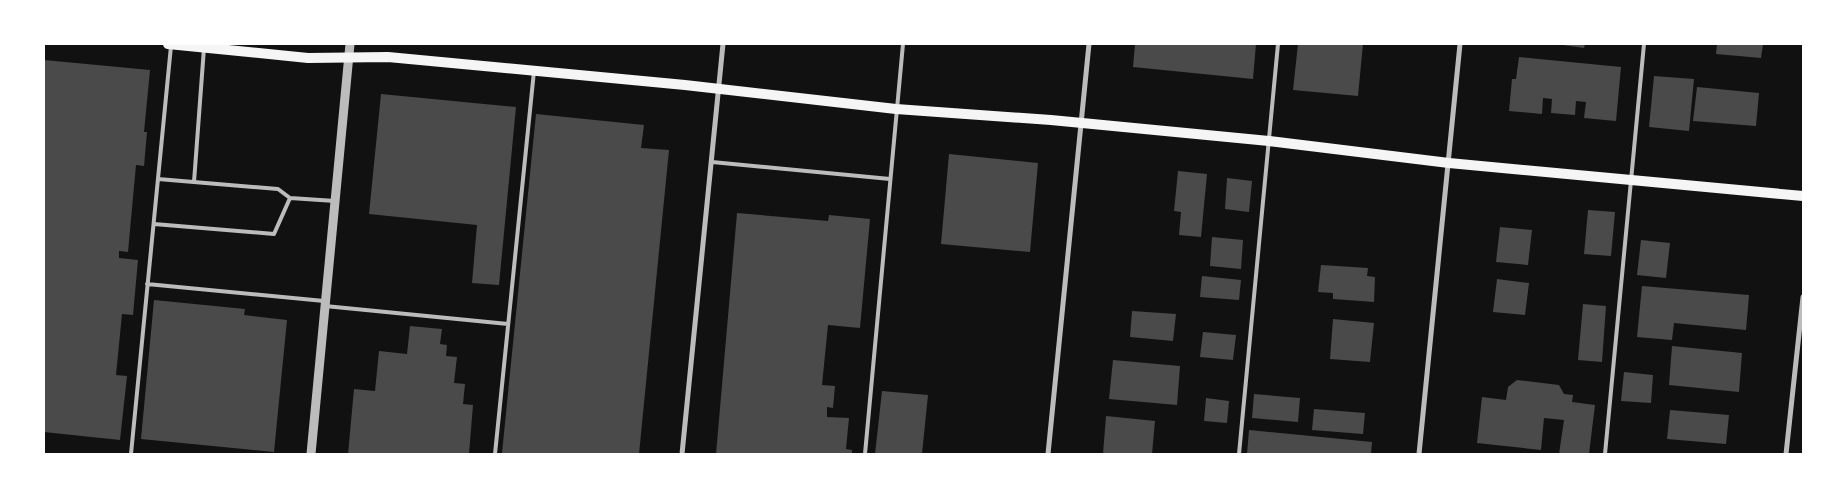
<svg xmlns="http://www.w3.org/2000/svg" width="1847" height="498" font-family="'Alegreya Sans',sans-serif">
  <rect width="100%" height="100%" fill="#111"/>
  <path fill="#4a4a4a" d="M1135 44H1256L1253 79 1133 67Z
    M1298 44H1363L1358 96 1293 90Z
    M1556 44H1585L1584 48Z
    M1717 44H1763L1761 58 1716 54Z
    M1519 57 1621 67 1616 121 1584 118 1586 102 1576 101 1575 115 1551 113 1552 99 1543 98 1542 114 1509 111 1512 79H1516Z
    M44 60 150 70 144 132H147L144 166 136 165 128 252 119 251V258L138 260 133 315 122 314 116 375 127 376 120 440 44 432Z
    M1654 76 1694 79 1689 131 1649 127Z
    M1697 87 1759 93 1756 126 1693 121Z
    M381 94 516 107 499 285 472 283 477 225 369 214Z
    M536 114 644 125 641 148 669 150 639 454 502 453Z
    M949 154 1038 163 1030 252 941 244Z
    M1178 171 1207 174 1201 237 1179 235 1181 212 1174 211Z
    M1227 178 1252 181 1249 212 1225 209Z
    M1588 210 1615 212 1611 256 1584 254Z
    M737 213 828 221 829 215 870 219 860 328 828 325 822 385 835 386 833 408 827 407V417L849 418 846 449 852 450V454H716Z
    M1500 227 1532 230 1528 265 1496 262Z
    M1212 237 1243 240 1241 269 1210 266Z
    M1641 240 1670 243 1666 278 1637 275Z
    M1321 265 1368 268 1367 276 1375 277 1374 302 1333 299V293L1318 292Z
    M1202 276 1241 280 1239 300 1200 297Z
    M1497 279 1529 283 1525 315 1493 312Z
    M1642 286 1749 295 1746 330 1674 323 1672 340 1637 337Z
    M154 300 245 309 244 315 287 320 274 452 141 439Z
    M1583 304 1606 306 1602 362 1578 360Z
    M1132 311 1176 314 1173 341 1130 337Z
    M1333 319 1374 323 1370 362 1330 359Z
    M410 326 442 329 440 344 447 345 446 356 457 357 454 383 465 384 463 404 473 405 469 454H348L354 389 375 391 379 351 407 354Z
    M1203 332 1236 335 1233 360 1200 357Z
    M1672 346 1742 353 1739 392 1669 385Z
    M1113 360 1180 366 1177 405 1109 399Z
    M1624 372 1653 375 1651 403 1621 401Z
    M1517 380 1559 385 1564 394 1573 395 1572 402 1595 405 1589 454H1559L1564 420 1544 418 1541 450 1477 443 1482 397 1506 400 1508 387Z
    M882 391 928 395 922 454H875Z
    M1254 394 1300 398 1298 422 1252 418Z
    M1206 398 1229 401 1227 423 1204 421Z
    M1314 409 1365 413 1363 434 1312 430Z
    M1670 410 1729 415 1726 444 1667 439Z
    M1106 416 1155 421 1152 454H1103Z
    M1249 430 1372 442 1371 454H1247Z"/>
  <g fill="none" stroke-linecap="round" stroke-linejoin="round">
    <path stroke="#bcbcbc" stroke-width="4" d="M712 162 890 179
      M158 179 278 189 290 198
      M194 182 204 48
      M154 224 274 234 290 198 335 201
      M147 284 324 301
      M325 306 508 324
      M131 454 171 46
      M495 454 534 71
      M865 454 903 44
      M1239 454 1278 44
      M1605 454 1644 44"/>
    <path stroke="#bcbcbc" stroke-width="5" d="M682 454 723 44
      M1048 454 1089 44
      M1419 454 1460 44
      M1786 454 1803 297"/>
    <path stroke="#bcbcbc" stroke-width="9" d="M311 454 350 44"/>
    <path stroke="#f5f5f5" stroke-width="10" d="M168 44 308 58 388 57 685 85 896 109 1051 120 1269 141 1449 163 1803 196"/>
  </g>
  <rect width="1847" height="498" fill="none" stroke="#ffffff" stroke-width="90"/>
</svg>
